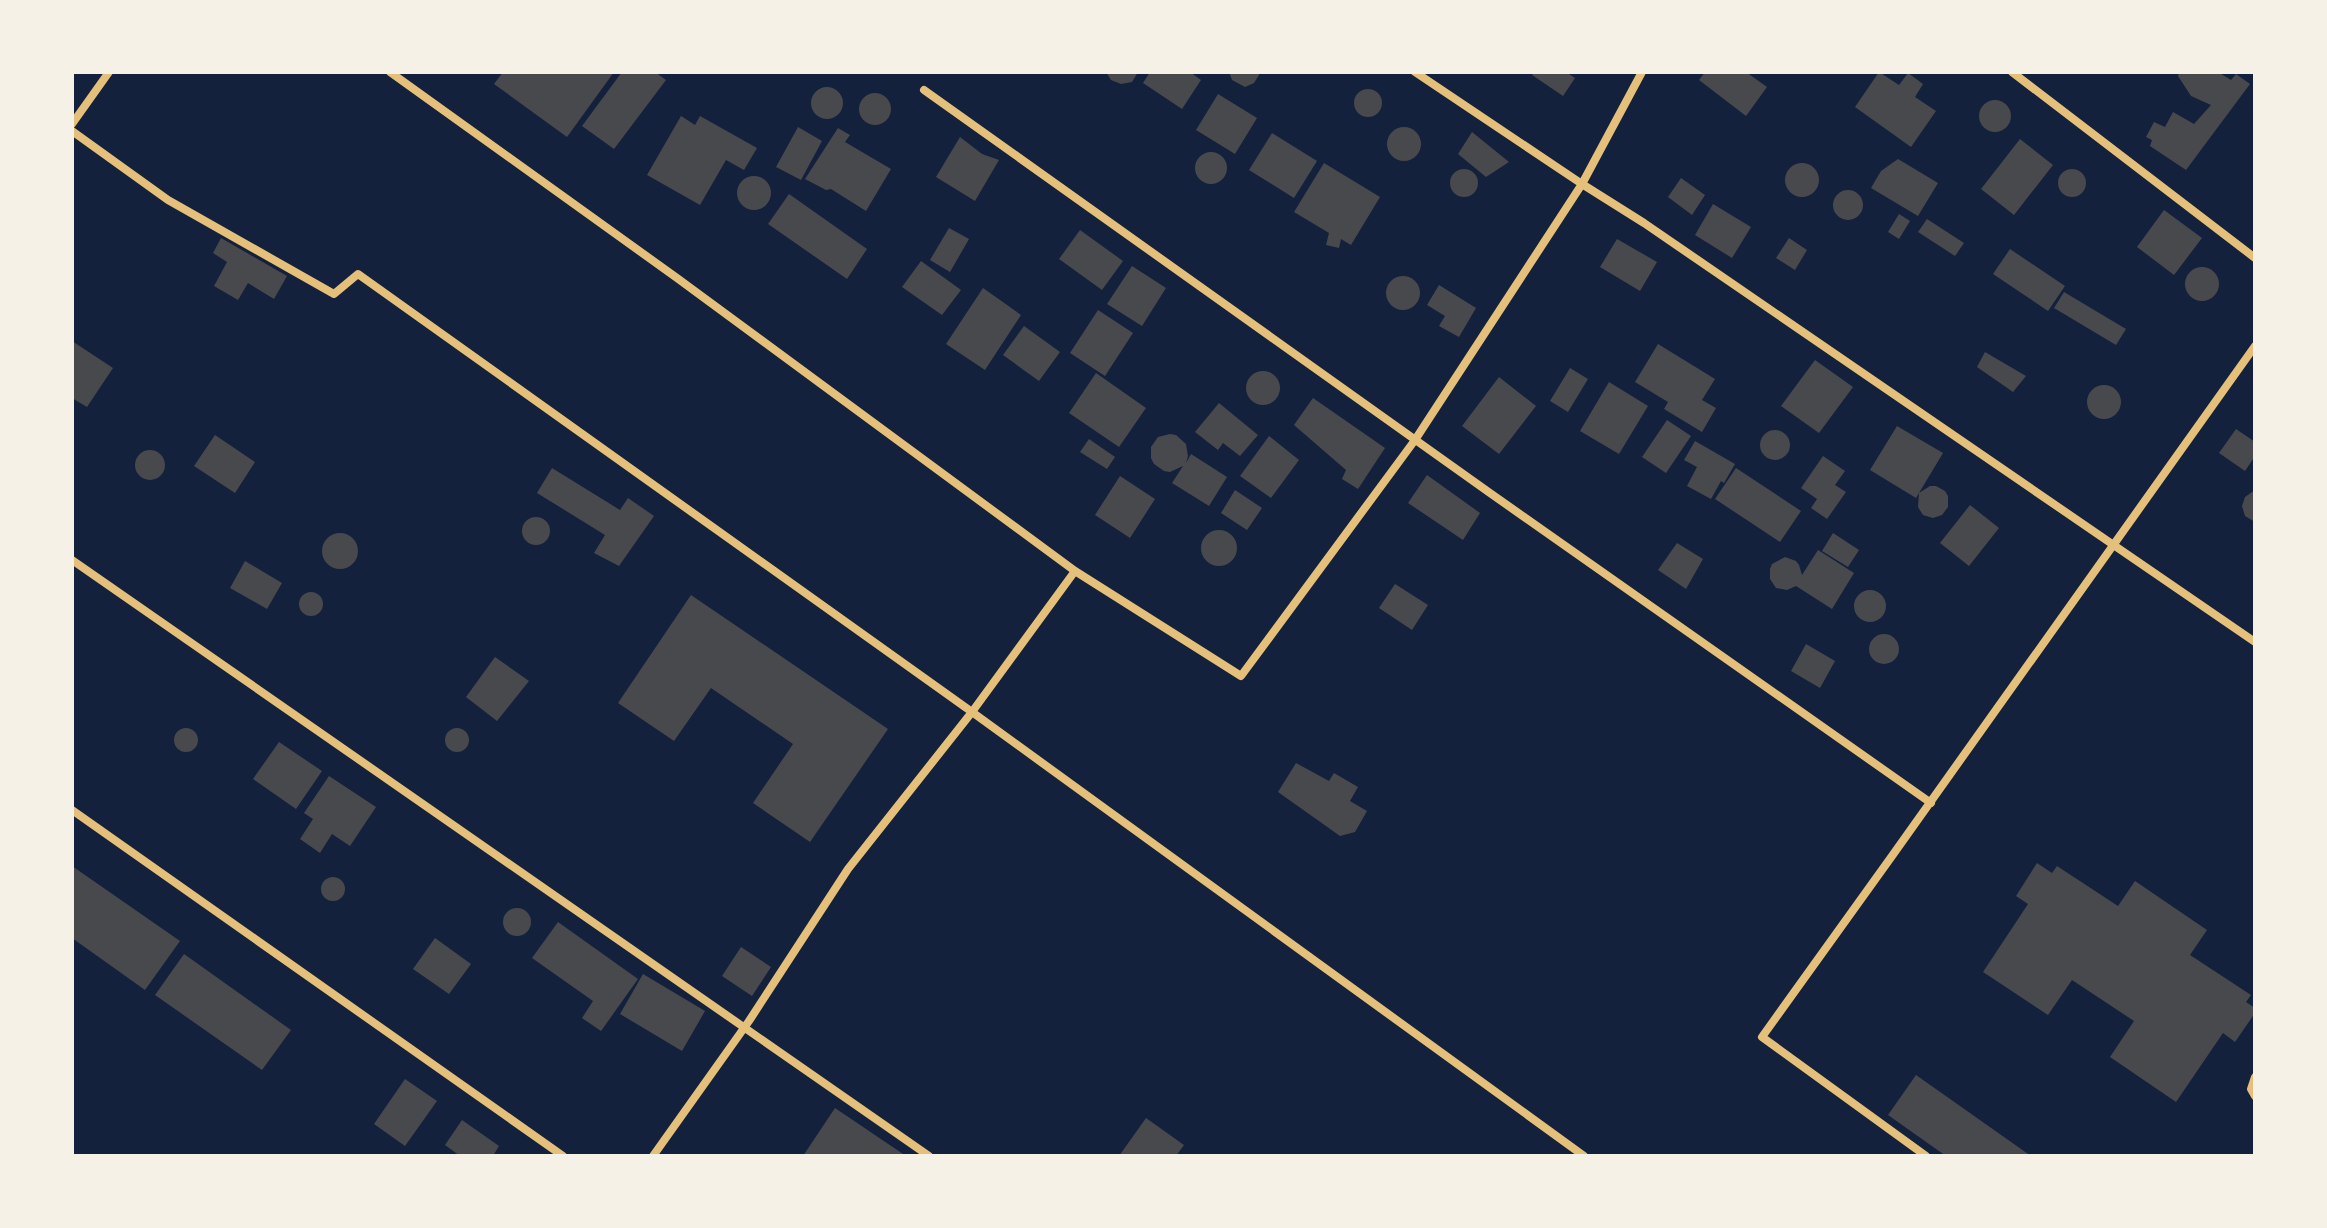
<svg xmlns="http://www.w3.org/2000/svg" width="2327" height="1228" font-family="'Noto Sans',sans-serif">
  <rect width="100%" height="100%" fill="#14213d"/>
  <path fill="#48494c" d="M503 72H614L567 137 494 84Z
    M622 72H655L666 80 614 149 582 126Z
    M1106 72H1138L1132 82 1121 84 1111 80Z
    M1150 72H1190L1201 80 1182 109 1143 83Z
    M1229 72H1259V75L1254 83 1245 87 1232 80Z
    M1534 72H1566L1575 78 1563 96 1532 75Z
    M1705 72H1746L1767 87 1746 116 1699 80Z
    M1879 72 1899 85 1908 73 1923 84 1915 97 1936 111 1911 147 1855 107Z
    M2179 72H2218L2231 80 2236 74 2250 84 2186 170 2150 146 2152 140 2146 137 2154 122 2165 127 2173 112 2194 124 2211 105 2191 96 2178 76Z
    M811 103a16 16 0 1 1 32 0a16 16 0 1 1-32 0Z
    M1354 103a14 14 0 1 1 28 0a14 14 0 1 1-28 0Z
    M859 109a16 16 0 1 1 32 0a16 16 0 1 1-32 0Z
    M1218 94 1257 118 1235 154 1196 130Z
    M1979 116a16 16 0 1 1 32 0a16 16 0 1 1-32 0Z
    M681 116 695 125 700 116 757 148 744 170 726 160 700 205 647 175Z
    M798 127 822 141 801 180 776 167Z
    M1387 144a17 17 0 1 1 34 0a17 17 0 1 1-34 0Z
    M838 128 850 135 845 142 891 169 866 211 831 189 826 190 805 179Z
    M1472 132 1509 162 1486 177 1458 154Z
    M1272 133 1317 161 1294 198 1249 170Z
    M960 137 982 154 999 160 975 201 936 177Z
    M2020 139 2053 165 2014 215 1981 189Z
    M1195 168a16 16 0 1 1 32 0a16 16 0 1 1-32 0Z
    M1898 159 1938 183 1918 216 1871 188 1881 171Z
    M1324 163 1380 197 1351 245 1341 239 1339 248 1326 245 1329 233 1294 212Z
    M1785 180a17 17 0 1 1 34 0a17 17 0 1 1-34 0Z
    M2058 183a14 14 0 1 1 28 0a14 14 0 1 1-28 0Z
    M1450 183a14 14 0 1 1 28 0a14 14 0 1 1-28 0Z
    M737 193a17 17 0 1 1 34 0a17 17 0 1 1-34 0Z
    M1681 178 1705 195 1692 215 1668 197Z
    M1833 205a15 15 0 1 1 30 0a15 15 0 1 1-30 0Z
    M789 194 867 249 847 279 768 224Z
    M1713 204 1751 227 1732 258 1695 235Z
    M2164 210 2202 238 2174 275 2137 247Z
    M1899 214 1910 221 1899 239 1888 232Z
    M1927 219 1964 243 1955 256 1918 232Z
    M949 228 969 239 950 272 930 260Z
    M1080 230 1123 261 1102 290 1059 259Z
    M221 238 287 276 274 299 248 283 238 300 214 286 227 262 213 253Z
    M1789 238 1807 250 1795 270 1776 258Z
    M1617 239 1657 262 1640 291 1600 267Z
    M2010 249 2065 286 2048 311 1993 274Z
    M921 261 961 290 942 315 902 287Z
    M1132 266 1166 288 1142 326 1107 304Z
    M2185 284a17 17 0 1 1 34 0a17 17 0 1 1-34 0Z
    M1386 293a17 17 0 1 1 34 0a17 17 0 1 1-34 0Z
    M1439 285 1476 308 1459 337 1439 326 1445 316 1427 305Z
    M983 288 1021 315 985 370 946 344Z
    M2064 292 2126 329 2116 345 2054 308Z
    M1098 310 1133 333 1105 376 1070 353Z
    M1024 326 1060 352 1039 381 1003 355Z
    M72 341 113 368 87 407 72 398Z
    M1658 344 1715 379 1702 400 1716 408 1702 432 1664 409 1668 402 1635 382Z
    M1985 352 2026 376 2013 392 1977 367Z
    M1815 360 1853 387 1819 433 1781 406Z
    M1570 368 1588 379 1568 412 1550 401Z
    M1246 388a17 17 0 1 1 34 0a17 17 0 1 1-34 0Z
    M1096 373 1146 408 1119 447 1069 413Z
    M1499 377 1536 406 1499 454 1462 426Z
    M1609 382 1648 406 1619 454 1580 431Z
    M2087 402a17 17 0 1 1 34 0a17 17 0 1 1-34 0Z
    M1313 398 1385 448 1358 489 1342 479 1346 470 1294 425Z
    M1219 403 1258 435 1240 456 1223 443 1218 450 1195 432Z
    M1667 420 1691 436 1666 473 1642 457Z
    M1897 426 1943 453 1919 493 1930 486H1936L1945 491 1948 496V507L1942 515 1933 518 1923 515 1918 507 1919 493 1916 498 1870 470Z
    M2236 429 2255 442V456L2245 471 2219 453Z
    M1760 445a15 15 0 1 1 30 0a15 15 0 1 1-30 0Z
    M1170 434 1176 435 1186 444 1188 456 1186 463 1191 454 1227 477 1209 506 1172 483 1183 466 1170 472 1164 471 1154 464 1151 458V447L1158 437Z
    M215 435 255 462 235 493 194 466Z
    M1269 436 1299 460 1271 498 1240 476Z
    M1089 439 1115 457 1107 469 1080 452Z
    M1695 441 1735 464 1724 483 1721 481 1711 499 1687 486 1697 467 1684 460Z
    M135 465a15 15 0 1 1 30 0a15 15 0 1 1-30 0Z
    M1823 456 1845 471 1835 485 1846 492 1827 519 1811 508 1817 499 1801 488Z
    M552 468 620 510 628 498 654 516 619 566 594 553 605 535 537 493Z
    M1736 468 1801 511 1780 542 1715 499Z
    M1427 475 1480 513 1463 540 1408 503Z
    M1120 476 1155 499 1130 538 1095 515Z
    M1235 490 1262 508 1247 530 1221 513Z
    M2255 490V522L2245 516 2242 506 2245 497Z
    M1970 505 1999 528 1969 566 1940 543Z
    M522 531a14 14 0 1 1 28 0a14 14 0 1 1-28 0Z
    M1201 548a18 18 0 1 1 36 0a18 18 0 1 1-36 0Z
    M322 551a18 18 0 1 1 36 0a18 18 0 1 1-36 0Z
    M1833 533 1859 550 1848 567 1822 551Z
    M1677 543 1703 559 1686 589 1658 570Z
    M1818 550 1854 573 1832 609 1796 586 1787 590 1776 588 1770 579V569L1772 564 1785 557 1796 561 1799 565 1802 575Z
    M245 561 282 583 267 609 230 588Z
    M1395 584 1428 605 1412 630 1379 608Z
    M1854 606a16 16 0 1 1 32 0a16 16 0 1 1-32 0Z
    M299 604a12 12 0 1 1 24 0a12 12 0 1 1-24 0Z
    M691 595 888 729 810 842 753 803 793 744 711 688 674 741 618 703Z
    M1869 649a15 15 0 1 1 30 0a15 15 0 1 1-30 0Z
    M1806 644 1835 661 1820 688 1791 671Z
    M495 657 529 681 497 721 466 697Z
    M445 740a12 12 0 1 1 24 0a12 12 0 1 1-24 0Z
    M174 740a12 12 0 1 1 24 0a12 12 0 1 1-24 0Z
    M279 742 322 771 296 809 253 779Z
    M1296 763 1329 781 1334 773 1358 787 1350 801 1367 811 1355 832 1340 836 1278 792Z
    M329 776 376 807 350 846 332 834 320 853 300 839 313 819 304 813Z
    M2037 863 2052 873 2057 866 2118 906 2135 881 2207 930 2190 955 2251 995 2246 1002 2255 1008V1013L2235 1042 2223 1033 2176 1102 2110 1057 2134 1021 2072 980 2048 1015 1983 972 2028 904 2016 896Z
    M72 866 180 941 145 990 72 938Z
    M321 889a12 12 0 1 1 24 0a12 12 0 1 1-24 0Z
    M503 922a14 14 0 1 1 28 0a14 14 0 1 1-28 0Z
    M558 922 638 979 601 1031 582 1018 593 1001 532 958Z
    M435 938 471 964 449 994 413 969Z
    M741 947 771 967 752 996 722 976Z
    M184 954 291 1030 262 1070 155 995Z
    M643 974 705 1011 682 1051 620 1014Z
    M1916 1075 2031 1156H1946L1888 1115Z
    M405 1079 437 1101 405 1146 374 1124Z
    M835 1108 906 1156H803Z
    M1146 1118 1184 1145 1176 1156H1119Z
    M462 1120 499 1146 493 1156H460L445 1145Z"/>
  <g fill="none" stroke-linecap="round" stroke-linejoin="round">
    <path stroke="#e5c07b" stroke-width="8" d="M390 72 677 278 1075 571 1241 676 1415 440 1582 184 1642 72
      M1415 72 1582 184 1644 223 2255 642
      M2012 72 2255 258
      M924 90 1490 493 1931 803
      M72 124 109 72
      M72 131 168 200 334 294 358 274 972 712 1584 1156
      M72 560 929 1156
      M72 810 563 1156
      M2255 1077 2251 1089 2255 1096
      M653 1156 749 1021 848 869 972 712 1075 571
      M1926 1156 1762 1037C1928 808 2089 576 2255 346"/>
  </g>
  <rect width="2327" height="1228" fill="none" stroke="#f6f1e7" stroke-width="148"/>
</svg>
